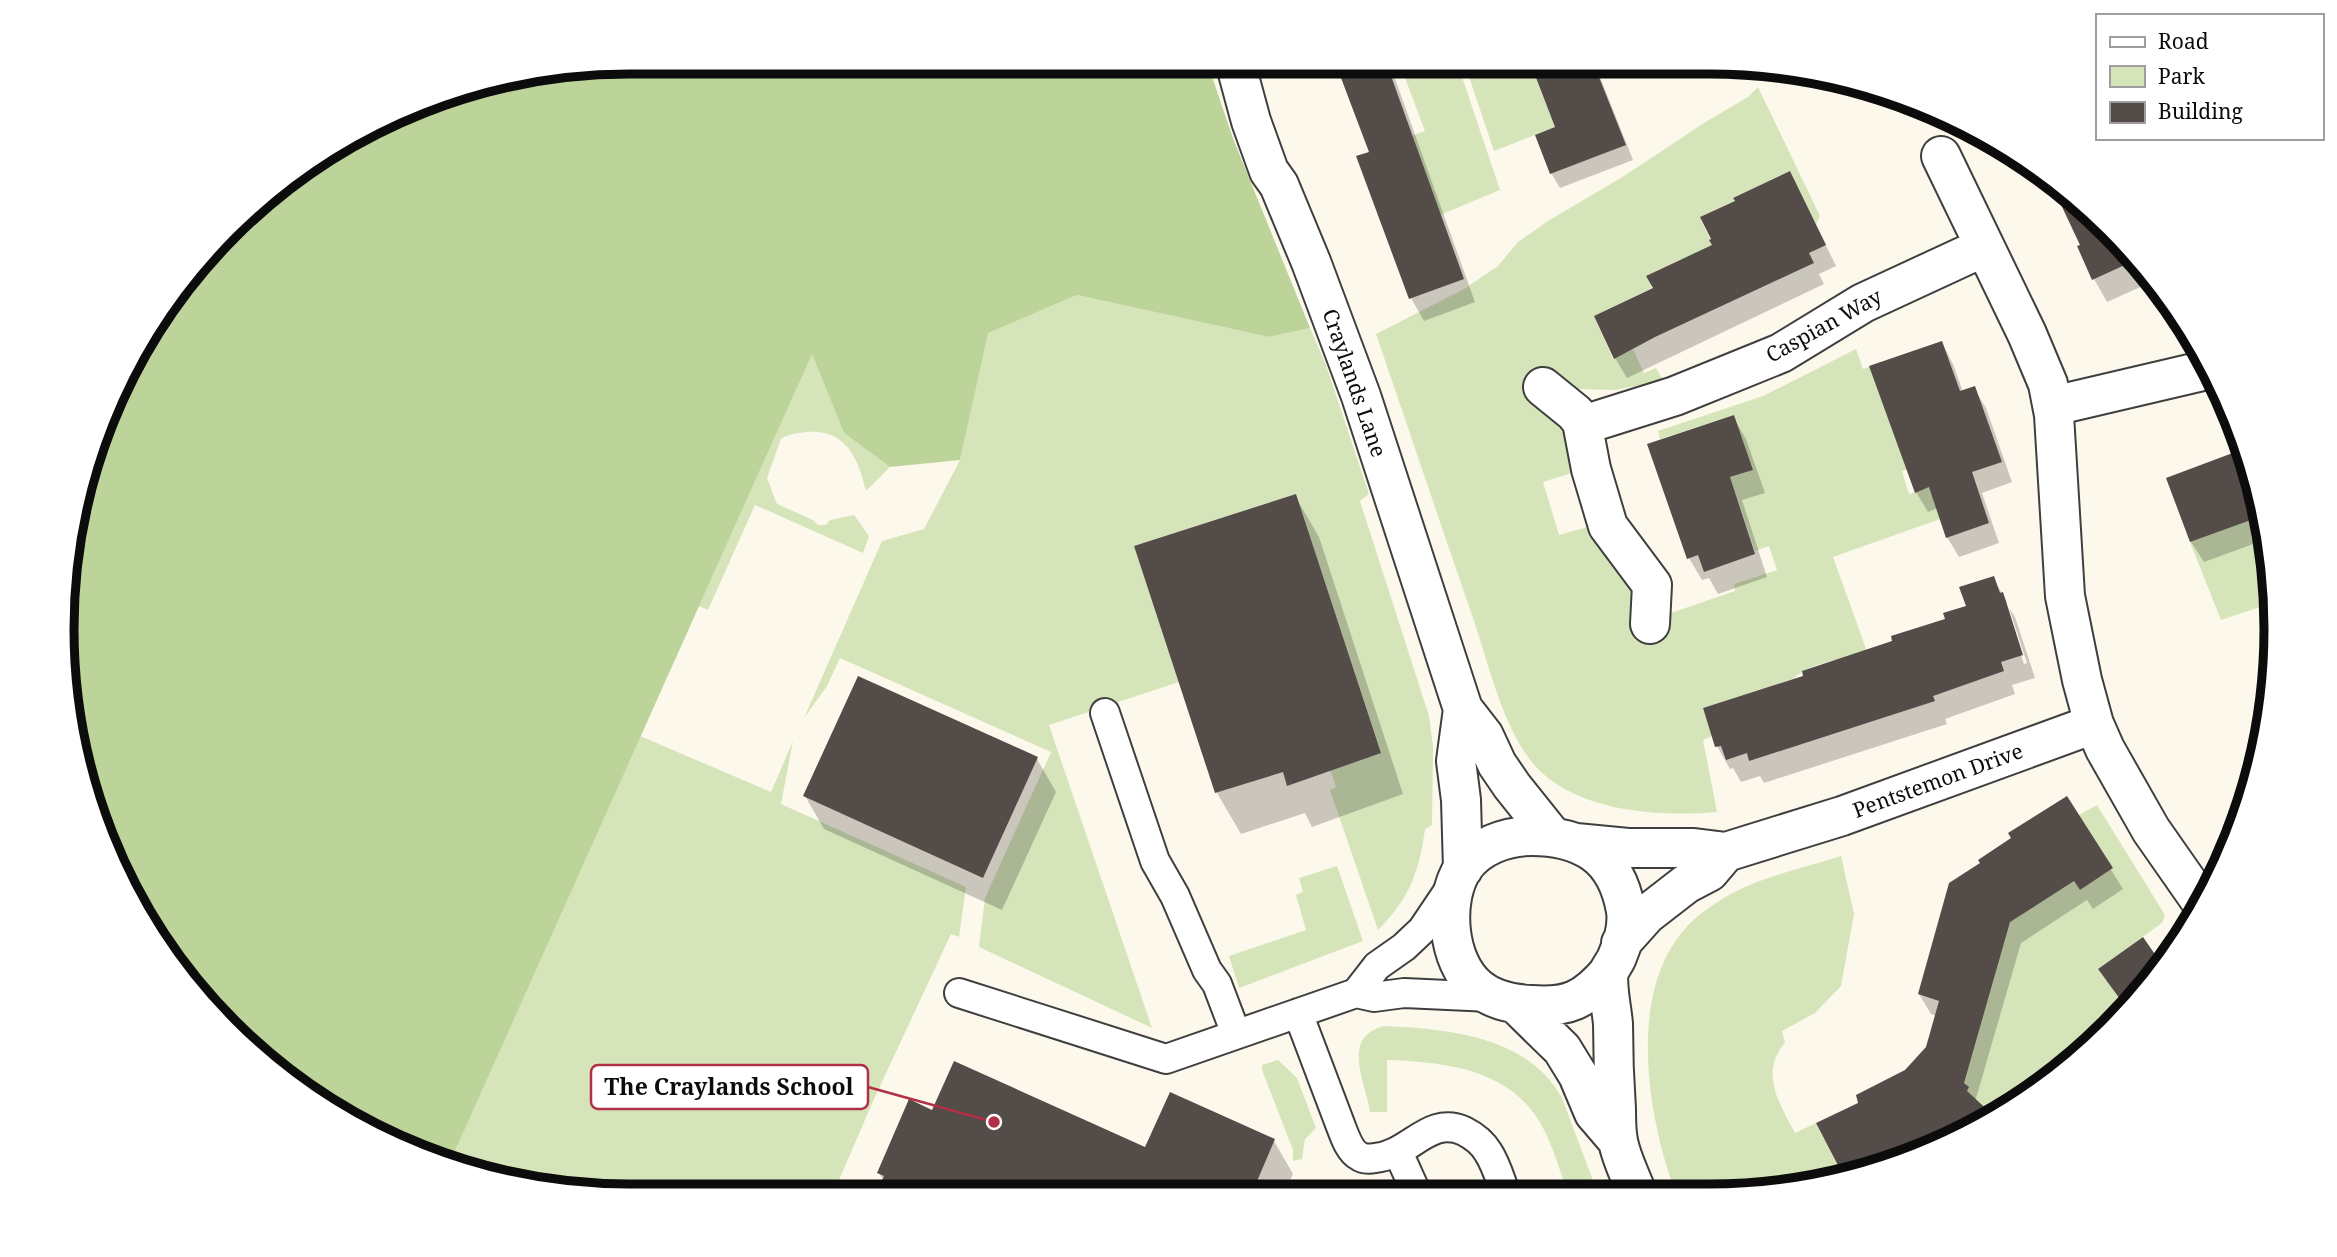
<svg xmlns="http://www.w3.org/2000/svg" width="2337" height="1257" font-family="'Noto Serif',serif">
  <rect width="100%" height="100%" fill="#fdf8ec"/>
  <path fill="#d6e5b9" d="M1399 62H1457L1500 190 1440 215 1411 136 1425 131Z
    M1464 62H1530L1555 127 1494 151Z
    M1758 87 1820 216 1816 225 1790 171 1733 198 1745 222 1741 224 1730 203 1700 217 1717 255 1707 313 1681 259 1647 276 1652 288 1594 316 1613 359 1633 349 1644 373 1656 368 1667 387 1646 384 1615 390 1576 389 1555 414 1569 438 1575 472 1543 482 1559 535 1591 526 1635 578 1646 624 1670 630 1668 614 1735 591 1734 584 1777 570 1769 546 1755 551 1735 492 1681 510 1673 497 1753 470 1734 415 1660 439 1658 431 1763 396 1856 349 1863 369 1879 364 1888 417 1901 454 1927 446 1932 460 1902 471 1909 494 1972 472 1976 485 1940 519 1833 557 1869 657C1843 658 1813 661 1793 679L1703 708 1712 736 1703 740 1717 812C1660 817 1583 812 1540 771 1505 737 1490 668 1474 621 1441 526 1409 430 1376 334L1464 289 1498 266 1518 242 1548 221 1624 176 1707 121 1748 97Z
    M1077 295 1269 337 1310 328 1326 365 1369 494 1360 501 1429 716 1433 747 1432 825 1425 829C1419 873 1409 899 1378 930L1330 790 1336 787 1330 769 1381 752 1296 494 1134 546 1179 682 1049 725 1152 1028 979 947 985 898 1051 752 840 658 827 686 804 718 882 541 924 529 960 460 987 333Z
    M812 353 844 433 890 467 866 491C858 458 846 429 807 432 798 433 788 434 781 439L767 478 777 504 813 520 818 525H826L830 520 854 515 869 536 863 553 755 505 708 610 699 606Z
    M2262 516 2271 555 2272 603 2221 620 2190 542Z
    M640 736 771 792 793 741 781 804 966 887 959 937 951 934 874 1099 833 1194 592 1195 482 1177 448 1164Z
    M2097 805 2165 915 2162 923 2098 969 2123 1003 2145 988 2135 1003 2024 1100 1976 1126 1967 1091 1969 1087 1932 1054 1986 922 2069 873 2080 890 2113 868 2079 815Z
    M1841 856 1854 914 1841 986 1815 1013 1782 1031 1785 1043C1759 1072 1780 1105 1795 1133L1816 1123 1843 1175 1783 1191H1675C1648 1118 1627 995 1684 930 1693 919 1705 910 1716 903 1753 878 1800 869 1841 856Z
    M1337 866 1363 941 1239 988 1229 956 1306 930 1296 895 1303 892 1299 878Z
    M1384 1026C1448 1029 1528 1036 1562 1098L1597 1191 1568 1192C1559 1170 1553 1146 1542 1126 1511 1069 1446 1062 1387 1060V1112H1370C1366 1083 1340 1037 1384 1026Z
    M1278 1060 1297 1078 1316 1128 1305 1139 1302 1159 1293 1161V1150L1262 1070V1065Z
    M1890 1086 1950 1140 1925 1153 1887 1163 1885 1159 1902 1150Z"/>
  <path fill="#bcd499" d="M629 61 1207 62 1234 141 1310 328 1269 337 1077 295 988 333 960 460 890 467 844 433 812 354 449 1164 377 1137 227 1029 157 943 105 846 62 666 80 482 157 314 283 179 446 91Z"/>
  <path fill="#0003" d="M1338 62H1389L1475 302 1424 321 1411 298 1358 157 1371 153Z
    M1532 62H1594L1633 160 1560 188 1551 173 1557 128Z
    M1790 173 1836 266 1819 274 1824 284 1627 378 1615 358 1655 289 1714 246Z
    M2050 176 2135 255 2154 281 2107 302 2094 279 2080 246 2082 245Z
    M1942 343 1953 364 1963 392 1974 388 1986 408 2012 482 1982 493 1999 543 1959 557 1947 537 1938 508 1928 512 1916 492Z
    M1733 417 1746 439 1765 493 1742 500 1767 577 1718 594 1709 578 1702 580 1689 558Z
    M2246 450 2267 539 2204 562 2191 542 2169 479Z
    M1295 496 1319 537 1403 794 1312 827 1305 813 1241 834 1217 793 1136 547Z
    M1993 578 2006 600 2007 604 2003 600 2024 664 2027 663 2009 608 2015 617 2035 678 2012 685 2015 694 1945 719 1947 724 1764 783 1760 776 1741 782 1733 768 1730 769 1717 746 1806 677 1947 620 1968 607Z
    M1037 759 1056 792 1002 910 824 829 805 796Z
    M2067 799 2123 889 2093 909 2087 900 2021 943 1975 1102 1990 1118 1925 1153 1844 1174 1860 1104 1906 1071 1927 1048 1936 1016 1931 1014 1919 994 1982 864Z
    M2142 939 2160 965 2135 1003 2127 1009 2106 980Z
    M933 1112 1146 1150 1274 1141 1293 1174 1287 1186 1302 1192 878 1194 884 1181 879 1173Z"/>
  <path fill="#534c49" d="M1335 62H1386L1464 279 1409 299 1356 156 1369 152Z
    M1530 62H1593L1626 145 1550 174 1535 135 1555 127Z
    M1790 171 1826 245 1809 253 1814 263 1655 337 1614 359 1594 316 1653 288 1646 276 1712 245 1709 240 1711 239 1700 217 1735 201 1733 198Z
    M2047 175 2054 179 2138 259 2092 280 2077 246 2080 245Z
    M1942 341 1960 391 1975 386 2002 462 1972 472 1989 523 1946 538 1929 487 1915 493 1869 366Z
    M1734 415 1753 470 1730 477 1755 554 1704 572 1698 555 1687 559 1647 444Z
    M2246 448 2262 516 2190 542 2166 478Z
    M1296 494 1381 753 1287 786 1283 772 1215 793 1134 546Z
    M1994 576 2000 593 2003 592 2023 655 2001 662 2004 671 1933 696 1935 701 1749 761 1747 753 1726 760 1721 746 1715 747 1703 708 1803 676 1802 671 1892 641 1891 636 1945 619 1943 613 1966 606 1959 587Z
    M858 676 1038 757 983 878 803 796Z
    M2067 796 2113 868 2080 890 2074 881 2010 922 1964 1083 1969 1087 1967 1091 1994 1116 1950 1140 1940 1131 1867 1168 1843 1175 1816 1123 1858 1103 1856 1095 1905 1070 1926 1047 1939 1001 1918 994 1949 883 1980 863 1978 860 2011 838 2008 833Z
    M2143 937 2161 963 2145 988 2123 1003 2098 969Z
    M954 1061 1145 1147 1170 1092 1275 1139 1252 1193 876 1194 884 1176 877 1173 909 1099 932 1110Z"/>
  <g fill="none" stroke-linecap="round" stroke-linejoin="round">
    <defs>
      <path id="service" d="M1105 713 1155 861 1175 896 1207 970 1217 984 1236 1034
        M959 993 1166 1059 1356 993 1374 997 1404 993 1491 997
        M1356 993 1377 966 1404 947 1422 930 1453 884
        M1298 1013 1340 1124C1344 1134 1349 1151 1359 1156 1363 1159 1370 1159 1375 1158 1410 1155 1429 1115 1464 1131 1474 1136 1482 1142 1488 1152 1496 1164 1500 1179 1505 1192
        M1398 1152 1416 1192"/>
      <path id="minor" d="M1235 62 1251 121 1269 171 1279 185 1311 262 1361 396 1463 709 1484 736 1497 764 1512 786 1552 836
        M1941 156 2027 334 2048 384 2054 415 2065 596 2082 680 2094 724 2105 749 2151 830 2202 903
        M1543 387 1575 413 1582 422 1591 469 1608 526 1652 585 1650 624
        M2053 406 2211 369
        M1583 425 1675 396 1781 353 1863 303 1984 247
        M1463 709 1456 761 1461 800 1463 869
        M1576 843 1628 848H1694L1726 852 1842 816 2094 724
        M1621 943 1646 915 1686 884 1709 872 1726 852
        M1609 972C1585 1000 1568 1008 1531 1005 1511 1004 1492 1000 1477 987 1447 962 1442 900 1463 868 1478 846 1506 836 1532 836 1554 836 1575 840 1593 852 1612 865 1622 888 1626 911 1628 926 1623 943 1617 957 1615 962 1611 967 1609 971 1606 984 1612 1010 1613 1024 1613 1053 1614 1081 1616 1109 1616 1120 1616 1131 1618 1141 1621 1158 1630 1175 1636 1191
        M1517 1005 1562 1049 1578 1075 1594 1113 1618 1141"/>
    </defs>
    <use href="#service" stroke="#3f3f3f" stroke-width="32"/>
    <use href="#minor" stroke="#3f3f3f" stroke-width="42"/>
    <use href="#service" stroke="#fff" stroke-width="28"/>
    <use href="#minor" stroke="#fff" stroke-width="38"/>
  </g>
  <g text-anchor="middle" stroke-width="7" stroke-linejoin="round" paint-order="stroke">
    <g font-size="21" fill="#0c0c0c" stroke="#fff">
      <text transform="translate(1824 326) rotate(-29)" y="7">Caspian Way</text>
      <text transform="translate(1354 383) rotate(71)" y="7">Craylands Lane</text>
      <text transform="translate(1938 781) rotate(-20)" y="7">Pentstemon Drive</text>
    </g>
  </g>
  <path d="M0 0H2337V1257H0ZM629 74H1709A555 555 0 0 1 2264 629V629A555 555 0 0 1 1709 1184H629A555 555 0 0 1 74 629V629A555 555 0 0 1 629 74Z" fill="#fff" fill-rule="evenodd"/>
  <path fill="none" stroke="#0c0c0c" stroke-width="9" d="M629 74H1709A555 555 0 0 1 2264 629V629A555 555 0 0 1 1709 1184H629A555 555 0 0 1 74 629V629A555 555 0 0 1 629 74Z"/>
  <path fill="none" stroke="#b03047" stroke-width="2.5" d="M994 1122L868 1087"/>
  <circle fill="#b03047" stroke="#fff" stroke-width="2.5" cx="994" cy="1122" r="7"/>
  <rect fill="#fff" stroke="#b03047" stroke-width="2.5" x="591" y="1065" width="277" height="44" rx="7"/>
  <g font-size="23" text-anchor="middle" font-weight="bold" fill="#0c0c0c">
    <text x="729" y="1095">The Craylands School</text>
  </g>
  <rect x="2096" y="14" width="228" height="126" fill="#ffffff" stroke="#9e9e9e" stroke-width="2"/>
  <rect x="2110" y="37" width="35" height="10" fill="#ffffff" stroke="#9e9e9e" stroke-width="2"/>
  <text x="2158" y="49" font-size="21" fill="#0c0c0c">Road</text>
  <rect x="2110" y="66" width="35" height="21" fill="#d6e5b9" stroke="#9e9e9e" stroke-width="2"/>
  <text x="2158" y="84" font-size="21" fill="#0c0c0c">Park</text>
  <rect x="2110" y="102" width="35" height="21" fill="#534c49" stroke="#9e9e9e" stroke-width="2"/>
  <text x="2158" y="119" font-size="21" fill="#0c0c0c">Building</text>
</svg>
